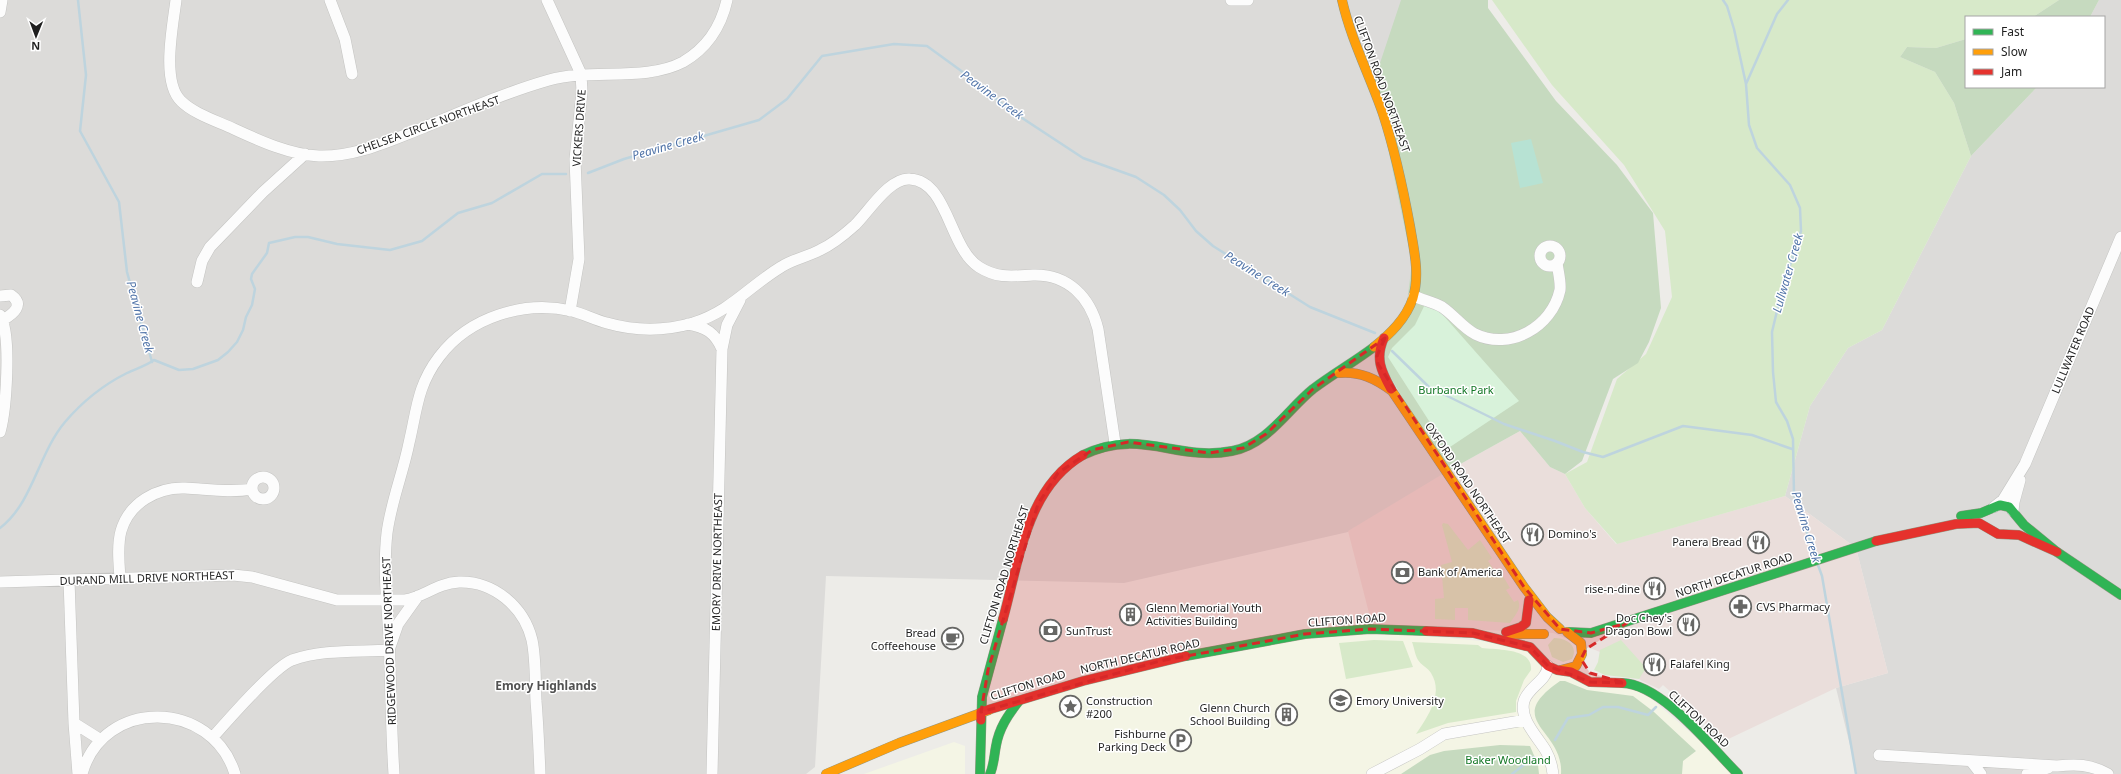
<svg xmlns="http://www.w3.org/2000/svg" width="2121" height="774" font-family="'Noto Sans',sans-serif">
  <rect width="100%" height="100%" fill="#edece8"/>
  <path fill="#dcdbd9" d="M0 0H1402L1403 176 1447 473 1348 532 1124 583 826 576 815 767 806 774H0Z
    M2099 0H2121V774H1857L1836 688 1888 673 1856 548 1785 496 1810 406 1848 348 1882 330 1971 156 2037 87H2104V17H2090Z"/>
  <path fill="#eadedb" d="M1520 431 1550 467 1565 474 1585 508 1616 544 1785 496 1856 548 1888 673 1836 688 1722 742 1703 721 1663 685 1659 689 1642 681 1600 652 1553 633 1372 625 1348 531 1446 472Z"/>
  <path fill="#f4f5e5" d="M1351 629 1524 645 1548 666 1638 687 1738 774H980L981 712 1083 681Z
    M954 742 965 746V774H864Z"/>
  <path fill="#d7e9c9" d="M1492 0H2059L2033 17H1966V39L1936 48 1907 47 1900 57 1935 72 1954 103 1971 156 1882 330 1848 348 1810 406 1785 496 1617 544 1585 508 1565 474 1587 462 1617 379 1646 354 1672 297 1665 231 1624 165 1552 85Z
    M1443 523 1448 524 1468 550 1480 540 1492 558 1488 561 1496 573 1500 571 1510 588 1506 590 1514 602 1518 600C1522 609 1515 615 1510 623L1468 620V608H1455V620L1435 619V599L1444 598 1441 565 1452 562 1442 525Z
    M1554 638C1566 638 1579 645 1572 659L1563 662 1552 657 1548 645Z
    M1374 640 1403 641 1413 667 1346 679 1339 643Z
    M1621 640 1646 668 1639 679 1605 675 1594 670 1598 662 1600 650Z
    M1412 642 1478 645 1482 648C1498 650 1533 648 1531 670L1524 680 1516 701V712L1448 723 1416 734C1428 716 1444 694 1431 673 1428 668 1421 665 1418 660 1415 655 1414 647 1412 642Z"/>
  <path fill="#c6dabf" d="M1401 0H1488V8L1556 101 1617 165 1653 213 1661 308 1649 342 1638 363 1613 379 1582 461 1565 474 1550 467 1520 431 1446 472 1383 364 1381 353 1406 310 1412 263 1374 81Z
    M2059 0H2099L2090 17H2033Z
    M1966 39V87H2037L1971 156 1954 103 1935 72 1900 57 1907 47 1936 48Z
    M1560 681H1565L1587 690 1633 696 1654 712 1696 751 1683 761 1682 774H1561C1564 728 1501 722 1560 681Z
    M1500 745 1530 746 1538 765 1539 774H1401L1430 755 1444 751Z"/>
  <path fill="#d8f2da" d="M1428 298 1519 401 1447 449 1388 357 1392 348 1415 325Z"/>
  <path fill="#b7e2d3" d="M1531 139 1543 183 1520 188 1511 143Z"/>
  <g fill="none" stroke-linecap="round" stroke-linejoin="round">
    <path stroke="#bed4de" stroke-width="2.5" d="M78 0 86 75 80 131 119 202 127 272 152 362
      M1723 0 1727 6 1734 29 1746 84 1749 125 1757 148 1790 185 1800 208 1801 231 1782 290 1772 332 1773 372 1776 402 1787 421 1793 439 1794 495 1815 556
      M1746 84 1777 14 1788 0
      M588 173 624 159 759 120 787 99 822 56 894 44 927 46 960 70 1010 110 1083 158 1136 177 1164 195 1180 210 1196 231 1213 246 1310 307 1375 333
      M1392 351 1429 387 1504 424 1555 441 1583 452 1603 457 1683 426 1752 435 1792 449
      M0 528C33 503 38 454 65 422 82 402 103 385 127 373 135 369 146 366 154 360L179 370 193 369 218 360 228 352 237 342 243 330 246 317 252 305 255 289 251 279 252 274 267 253 269 243 295 237H308L337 244 390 250 422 241 458 213 492 203 542 174H566
      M1818 565 1822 576 1856 774
      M1555 740 1568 718 1589 715 1603 707H1618L1648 715 1656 707
      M1512 774 1534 757"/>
    <defs>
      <path id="street" d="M176 0C173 25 161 82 181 101 194 114 217 121 234 129 260 141 291 155 319 156 357 157 391 140 425 127 466 110 507 92 549 80 591 68 645 82 683 62 707 48 721 27 727 0
        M330 0 345 39 352 74
        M547 0 581 74 582 92 575 159 579 259 570 311
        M1231 0H1248
        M0 12 2 0
        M1540 256a10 10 0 1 1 20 0a10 10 0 1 1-20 0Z
        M197 282 202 261 210 247 263 192 305 154
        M0 296 11 295C25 305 13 314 3 320
        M1414 296C1422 300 1434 302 1442 307 1454 315 1462 327 1475 334 1510 351 1552 327 1560 290 1561 282 1558 271 1557 263
        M0 315C12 335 6 410 0 432
        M688 324C706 327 715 333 722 349
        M252 488a11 11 0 1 1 22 0a11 11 0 1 1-22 0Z
        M1994 507 2003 500 2025 464 2121 237
        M2013 511 2014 502 2020 480
        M120 578C119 563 117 546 121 531 129 503 157 487 185 488 207 489 230 493 252 489
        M69 580 74 723 78 774
        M0 582 233 575 252 577 337 600H405C424 597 437 583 459 582 494 581 524 607 532 640 536 659 535 681 536 701 538 725 539 750 540 774
        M1548 666C1547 681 1528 687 1524 701 1519 719 1537 736 1546 751 1550 758 1552 766 1553 774
        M74 723 101 740
        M213 737C229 719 273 668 292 660 322 649 358 652 389 650L398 624 418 596
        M1879 755 2057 766C2076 764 2090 764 2108 774
        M1971 761 1981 774
        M82 774C103 697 212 699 235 774
        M394 774C391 729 391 683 389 638 387 603 383 568 387 533 391 502 403 473 409 443 417 410 417 386 439 357 469 317 524 300 572 311 584 314 595 320 607 323 635 331 665 331 693 323 731 311 748 287 781 267 793 259 807 257 820 250 833 244 845 234 855 225 869 211 890 177 910 179 948 181 949 248 979 267 998 279 1013 276 1033 275 1068 274 1090 297 1098 329L1115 443
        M712 774 722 349 727 325 740 300
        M1372 774 1420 749 1444 734 1526 720
        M2027 774 2048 768"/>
      <path id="fast" d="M1083 455C1140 427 1177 462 1232 451 1267 445 1288 409 1313 389 1333 374 1354 362 1374 347
        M1961 516 1981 513 2000 505 2009 507 2024 525 2057 552 2121 595
        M1569 632 1591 633 1876 541
        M1186 656 1305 634 1370 629 1426 631
        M1622 683C1662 684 1711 747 1738 774
        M980 774 982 697 1003 619
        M990 774C994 765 994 756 996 746 999 728 1008 715 1019 701"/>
      <path id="slow" d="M1342 0C1351 40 1370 76 1383 114 1395 151 1403 188 1410 226 1414 250 1420 274 1413 298 1406 319 1390 334 1374 347
        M1339 373C1360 371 1376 379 1392 391L1524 587 1547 617 1560 629
        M1509 634H1544
        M1561 670 1576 666 1582 654 1581 643 1567 632
        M826 774 899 743 989 710"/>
      <path id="jam" d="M1384 338C1375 358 1381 371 1391 389
        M1876 541 1956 524 1979 523 1998 534 2019 535 2057 552
        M1003 619C1019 562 1026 488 1083 455
        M1426 631 1473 633 1530 647 1548 666 1557 670 1571 672 1590 682 1622 683
        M1506 632 1521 627 1526 623 1529 600
        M981 720V712L1083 681 1186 656"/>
    </defs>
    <use href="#street" stroke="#c4c4c2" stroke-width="12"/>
    <use href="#fast" stroke="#929681" stroke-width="10"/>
    <use href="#slow" stroke="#929681" stroke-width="10"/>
    <use href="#jam" stroke="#929681" stroke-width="10"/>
    <use href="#street" stroke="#fcfcfc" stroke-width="11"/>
    <use href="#fast" stroke="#30b455" stroke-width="9"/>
    <use href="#slow" stroke="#ff9f0a" stroke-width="9"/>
    <use href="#jam" stroke="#e5322d" stroke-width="9"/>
  </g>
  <path fill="#d62828" fill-opacity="0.2" stroke="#d62828" stroke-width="3" stroke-dasharray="8 5" stroke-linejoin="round" d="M1385 338 1377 356 1378 364 1524 587 1560 629 1591 633 1627 623 1586 649 1581 659 1590 673 1625 683 1590 682 1548 666 1530 647 1473 633 1370 629 1305 634 1160 661 981 712 988 670 1038 504 1058 473 1092 450 1128 442 1209 453 1243 448 1266 434 1313 389Z"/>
  <defs>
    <symbol id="restaurant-ring" viewBox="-11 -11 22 22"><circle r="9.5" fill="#fff" stroke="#676765" stroke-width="1.5"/><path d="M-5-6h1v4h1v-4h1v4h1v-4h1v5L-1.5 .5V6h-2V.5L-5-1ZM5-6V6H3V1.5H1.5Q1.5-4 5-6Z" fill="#676765"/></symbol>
    <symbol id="bank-ring" viewBox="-11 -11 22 22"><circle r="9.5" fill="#fff" stroke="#676765" stroke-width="1.5"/><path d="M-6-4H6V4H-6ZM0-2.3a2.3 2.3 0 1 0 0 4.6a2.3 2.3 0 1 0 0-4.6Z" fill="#676765"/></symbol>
    <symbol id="pharmacy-ring" viewBox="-11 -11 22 22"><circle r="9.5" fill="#fff" stroke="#676765" stroke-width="1.5"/><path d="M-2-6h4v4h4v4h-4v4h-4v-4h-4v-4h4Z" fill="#676765"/></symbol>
    <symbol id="building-ring" viewBox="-11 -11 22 22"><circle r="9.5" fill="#fff" stroke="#676765" stroke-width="1.5"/><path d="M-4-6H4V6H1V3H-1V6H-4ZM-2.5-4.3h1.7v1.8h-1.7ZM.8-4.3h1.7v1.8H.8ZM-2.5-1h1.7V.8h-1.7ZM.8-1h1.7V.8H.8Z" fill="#676765"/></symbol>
    <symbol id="cafe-ring" viewBox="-11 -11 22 22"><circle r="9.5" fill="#fff" stroke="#676765" stroke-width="1.5"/><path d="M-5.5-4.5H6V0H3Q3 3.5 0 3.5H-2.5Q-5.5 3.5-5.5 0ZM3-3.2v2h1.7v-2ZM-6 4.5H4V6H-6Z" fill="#676765"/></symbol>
    <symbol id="university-ring" viewBox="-11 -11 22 22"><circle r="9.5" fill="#fff" stroke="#676765" stroke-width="1.5"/><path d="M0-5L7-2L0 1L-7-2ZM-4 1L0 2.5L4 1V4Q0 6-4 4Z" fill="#676765"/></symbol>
    <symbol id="sight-ring" viewBox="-11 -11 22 22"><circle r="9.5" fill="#fff" stroke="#676765" stroke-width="1.5"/><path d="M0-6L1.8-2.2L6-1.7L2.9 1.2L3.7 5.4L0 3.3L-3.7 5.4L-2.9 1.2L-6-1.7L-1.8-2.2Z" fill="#676765"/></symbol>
    <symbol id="parking-ring" viewBox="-11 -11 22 22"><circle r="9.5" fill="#fff" stroke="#676765" stroke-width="1.5"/><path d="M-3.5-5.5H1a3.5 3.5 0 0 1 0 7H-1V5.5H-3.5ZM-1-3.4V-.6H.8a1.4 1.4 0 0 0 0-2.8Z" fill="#676765"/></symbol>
  </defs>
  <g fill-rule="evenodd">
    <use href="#restaurant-ring" x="1520" y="522" width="25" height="25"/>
    <use href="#restaurant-ring" x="1746" y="530" width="25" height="25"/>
    <use href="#bank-ring" x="1390" y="560" width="25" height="25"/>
    <use href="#restaurant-ring" x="1642" y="576" width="25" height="25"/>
    <use href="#pharmacy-ring" x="1728" y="594" width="25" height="25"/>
    <use href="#building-ring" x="1118" y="602" width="25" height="25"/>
    <use href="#restaurant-ring" x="1676" y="612" width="25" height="25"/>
    <use href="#bank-ring" x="1038" y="618" width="25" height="25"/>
    <use href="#cafe-ring" x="940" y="626" width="25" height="25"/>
    <use href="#restaurant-ring" x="1642" y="652" width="25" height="25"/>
    <use href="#university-ring" x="1328" y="688" width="25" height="25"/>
    <use href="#sight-ring" x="1058" y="694" width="25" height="25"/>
    <use href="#building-ring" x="1274" y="702" width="25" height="25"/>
    <use href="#parking-ring" x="1168" y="728" width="25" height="25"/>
  </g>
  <g text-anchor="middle" stroke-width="3" stroke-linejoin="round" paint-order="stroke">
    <g font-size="11" fill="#1f1f1f" stroke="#fff">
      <text transform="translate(1382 84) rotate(70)" y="4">CLIFTON ROAD NORTHEAST</text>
      <text transform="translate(428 125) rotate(-20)" y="4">CHELSEA CIRCLE NORTHEAST</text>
      <text transform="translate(579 128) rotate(-86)" y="4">VICKERS DRIVE</text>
      <text transform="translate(2073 350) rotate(-67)" y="4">LULLWATER ROAD</text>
      <text transform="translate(1468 483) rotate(56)" y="4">OXFORD ROAD NORTHEAST</text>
      <text transform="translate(717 562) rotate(-89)" y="4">EMORY DRIVE NORTHEAST</text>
      <text transform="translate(1004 575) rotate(-73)" y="4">CLIFTON ROAD NORTHEAST</text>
      <text transform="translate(1734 575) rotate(-18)" y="4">NORTH DECATUR ROAD</text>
      <text transform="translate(147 578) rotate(-2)" y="4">DURAND MILL DRIVE NORTHEAST</text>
      <text transform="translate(1347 620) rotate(-4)" y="4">CLIFTON ROAD</text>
      <text transform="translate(389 641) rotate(-92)" y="4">RIDGEWOOD DRIVE NORTHEAST</text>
      <text transform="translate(1140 656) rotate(-13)" y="4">NORTH DECATUR ROAD</text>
      <text transform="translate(1028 685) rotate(-17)" y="4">CLIFTON ROAD</text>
      <text transform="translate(1699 719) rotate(43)" y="4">CLIFTON ROAD</text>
    </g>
    <g font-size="11" fill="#137725" stroke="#fff">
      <text x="1456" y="394">Burbanck Park</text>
      <text x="1508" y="764">Baker Woodland</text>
    </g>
    <g font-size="11" fill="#1f1f1f" stroke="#fff" text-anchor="start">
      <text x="1548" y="538">Domino's</text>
      <text x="1742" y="546" text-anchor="end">Panera Bread</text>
      <text x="1418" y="576">Bank of America</text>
      <text x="1640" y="593" text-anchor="end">rise-n-dine</text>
      <text x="1756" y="611">CVS Pharmacy</text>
      <text x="1146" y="612">Glenn Memorial Youth<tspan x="1146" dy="13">Activities Building</tspan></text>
      <text x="1672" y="622" text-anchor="end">Doc Chey's<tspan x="1672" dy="13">Dragon Bowl</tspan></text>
      <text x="1066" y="635">SunTrust</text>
      <text x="936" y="637" text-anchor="end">Bread<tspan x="936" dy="13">Coffeehouse</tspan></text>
      <text x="1670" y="668">Falafel King</text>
      <text x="1086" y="705">Construction<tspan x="1086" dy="13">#200</tspan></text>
      <text x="1356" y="705">Emory University</text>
      <text x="1270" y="712" text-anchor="end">Glenn Church<tspan x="1270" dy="13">School Building</tspan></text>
      <text x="1166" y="738" text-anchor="end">Fishburne<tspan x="1166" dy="13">Parking Deck</tspan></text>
    </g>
    <g font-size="12" font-style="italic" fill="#5275a9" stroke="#fff">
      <text transform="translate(992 95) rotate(36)" y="4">Peavine Creek</text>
      <text transform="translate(668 146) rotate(-16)" y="4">Peavine Creek</text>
      <text transform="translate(1788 273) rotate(-74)" y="4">Lullwater Creek</text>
      <text transform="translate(1257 274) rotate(32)" y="4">Peavine Creek</text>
      <text transform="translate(140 317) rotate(75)" y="4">Peavine Creek</text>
      <text transform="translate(1806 527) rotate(73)" y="4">Peavine Creek</text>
    </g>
    <g font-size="12" font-weight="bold" fill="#525252" stroke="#fff">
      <text x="546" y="690">Emory Highlands</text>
    </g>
  </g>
  <rect x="1965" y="16" width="140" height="72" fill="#ffffff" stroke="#a5a5a5"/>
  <rect x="1973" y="29" width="20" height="6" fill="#30b455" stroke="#a5a5a5"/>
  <text x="2001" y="36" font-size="12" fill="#1f1f1f">Fast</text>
  <rect x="1973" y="49" width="20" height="6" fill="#ff9f0a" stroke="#a5a5a5"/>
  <text x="2001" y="56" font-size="12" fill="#1f1f1f">Slow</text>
  <rect x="1973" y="69" width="20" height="6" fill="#e5322d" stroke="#a5a5a5"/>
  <text x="2001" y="76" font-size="12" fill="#1f1f1f">Jam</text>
  <g transform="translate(36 36) rotate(181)" stroke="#ffffff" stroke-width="3" paint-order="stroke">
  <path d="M0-3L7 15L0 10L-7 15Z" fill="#1f1f1f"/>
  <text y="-6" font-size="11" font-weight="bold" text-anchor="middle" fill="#1f1f1f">N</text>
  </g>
</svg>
